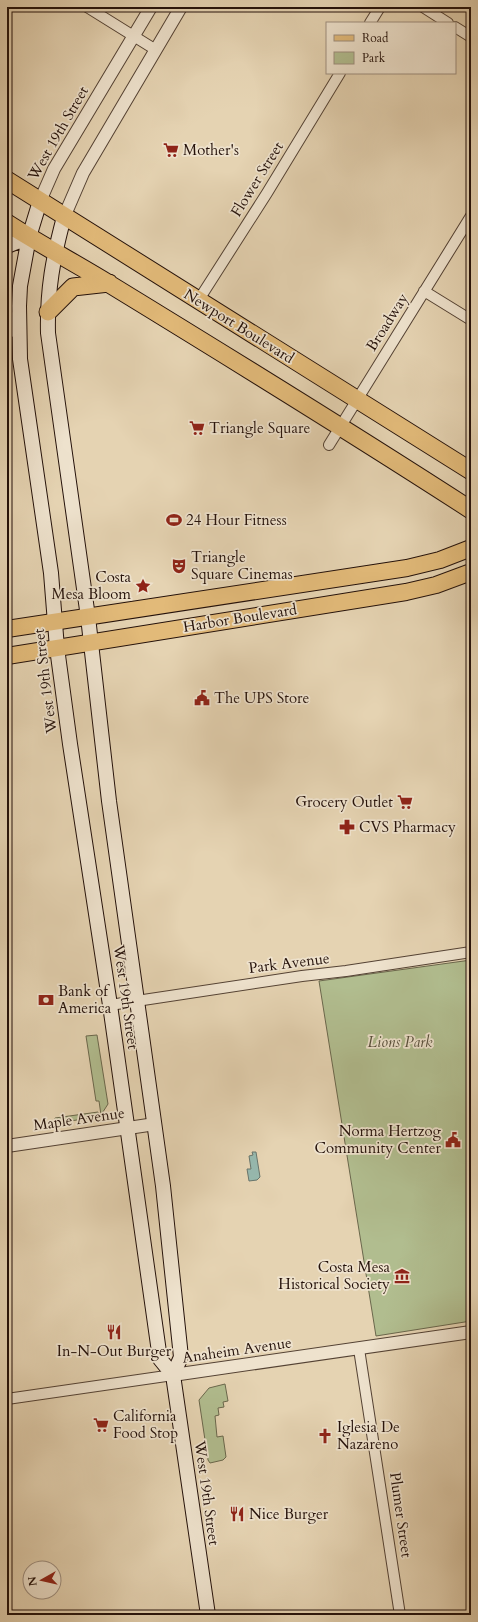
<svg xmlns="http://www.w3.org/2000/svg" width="478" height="1622" font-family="Cardo,serif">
  <rect width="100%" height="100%" fill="#e5d3b2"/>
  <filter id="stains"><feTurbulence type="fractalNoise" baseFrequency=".005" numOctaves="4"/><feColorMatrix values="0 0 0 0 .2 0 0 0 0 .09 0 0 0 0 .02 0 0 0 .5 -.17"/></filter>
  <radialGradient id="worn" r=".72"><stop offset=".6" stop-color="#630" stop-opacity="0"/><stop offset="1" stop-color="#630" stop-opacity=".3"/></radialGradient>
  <path fill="#b1bd8f" stroke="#6a674c" d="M471 960V1321L376 1336 319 981Z
    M97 1035 108 1104 101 1115 99 1101H96L86 1036Z
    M98 1112V1117L56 1123 55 1118Z
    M225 1384 228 1401 223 1402 224 1407 218 1408 219 1415 215 1416 217 1437 223 1436 226 1457 223 1460 210 1463 208 1460 199 1400 209 1388Z"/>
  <path fill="#96b8ad" stroke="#68756c" d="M252 1152H256L260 1177 257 1180 249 1181 247 1169H251L249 1156 253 1155Z"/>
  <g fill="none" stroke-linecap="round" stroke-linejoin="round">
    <defs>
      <path id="minor" d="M87 7 156 50
        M423 7 448 23
        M370 23 380 7
        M455 27 471 37
        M424 291 471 320
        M198 301 267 193 340 73
        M329 445 471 216
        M110 1005 302 976 346 971 471 952
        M359 1349 400 1615
        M7 1399 173 1375"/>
      <path id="tertiary" d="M40 201 54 169 151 7
        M64 217 83 173 181 7
        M7 1146 155 1124
        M173 1375 471 1332"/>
      <path id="secondary" d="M40 201 29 237 20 286 19 306 20 359 51 573 57 648 70 744 110 1005 160 1359 173 1375 208 1615
        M64 217C53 258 47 290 48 333L88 617 109 801 163 1186 181 1357 173 1375
        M7 246 29 237
        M7 317 19 334"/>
      <path id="primary" d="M7 629 407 568 440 560 471 548
        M7 656 406 592 436 585 471 572"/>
      <path id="trunk" d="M7 180 471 471
        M7 223C41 245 77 264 111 285 232 359 352 433 471 510
        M48 312 73 287 109 283"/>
    </defs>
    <use href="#minor" stroke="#544234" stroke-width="12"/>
    <use href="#tertiary" stroke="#544234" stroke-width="14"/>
    <use href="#secondary" stroke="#24110a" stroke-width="16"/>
    <use href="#primary" stroke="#24110a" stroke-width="18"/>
    <use href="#trunk" stroke="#24110a" stroke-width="19"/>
    <use href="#minor" stroke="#eee2cd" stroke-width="10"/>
    <use href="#tertiary" stroke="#eee2cd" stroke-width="12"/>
    <use href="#secondary" stroke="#eee2cd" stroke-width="14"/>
    <use href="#primary" stroke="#e2ba79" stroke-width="16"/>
    <use href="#trunk" stroke="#e2ba79" stroke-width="17"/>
  </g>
  <defs>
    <symbol id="supermarket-bare" viewBox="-9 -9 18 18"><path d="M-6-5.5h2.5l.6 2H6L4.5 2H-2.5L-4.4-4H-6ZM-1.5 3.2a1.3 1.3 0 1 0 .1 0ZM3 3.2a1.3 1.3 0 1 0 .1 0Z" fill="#8f2418" stroke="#eee2cd" stroke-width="2.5" paint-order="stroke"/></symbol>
    <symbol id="stadium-bare" viewBox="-9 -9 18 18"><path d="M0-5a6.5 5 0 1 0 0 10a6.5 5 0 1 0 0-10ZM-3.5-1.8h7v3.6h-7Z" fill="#8f2418" stroke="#eee2cd" stroke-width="2.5" paint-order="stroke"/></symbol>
    <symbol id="theatre-bare" viewBox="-9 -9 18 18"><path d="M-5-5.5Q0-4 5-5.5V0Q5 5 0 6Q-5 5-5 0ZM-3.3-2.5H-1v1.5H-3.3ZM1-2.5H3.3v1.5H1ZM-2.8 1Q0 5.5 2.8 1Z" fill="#8f2418" stroke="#eee2cd" stroke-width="2.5" paint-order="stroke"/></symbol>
    <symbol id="sight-bare" viewBox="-9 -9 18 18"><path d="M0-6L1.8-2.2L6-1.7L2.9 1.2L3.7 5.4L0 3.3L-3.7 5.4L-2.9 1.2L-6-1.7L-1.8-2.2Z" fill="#8f2418" stroke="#eee2cd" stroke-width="2.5" paint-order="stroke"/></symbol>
    <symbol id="civic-bare" viewBox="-9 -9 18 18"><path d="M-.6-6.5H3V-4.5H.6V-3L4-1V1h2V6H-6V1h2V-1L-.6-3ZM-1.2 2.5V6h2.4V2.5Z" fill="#8f2418" stroke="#eee2cd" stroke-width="2.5" paint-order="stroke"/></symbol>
    <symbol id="pharmacy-bare" viewBox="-9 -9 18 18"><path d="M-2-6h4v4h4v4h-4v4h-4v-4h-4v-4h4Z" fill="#8f2418" stroke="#eee2cd" stroke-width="2.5" paint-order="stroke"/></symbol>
    <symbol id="bank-bare" viewBox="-9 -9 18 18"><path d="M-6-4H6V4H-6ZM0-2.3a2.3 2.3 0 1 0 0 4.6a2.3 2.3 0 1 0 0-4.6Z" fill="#8f2418" stroke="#eee2cd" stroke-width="2.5" paint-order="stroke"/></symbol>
    <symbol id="museum-bare" viewBox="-9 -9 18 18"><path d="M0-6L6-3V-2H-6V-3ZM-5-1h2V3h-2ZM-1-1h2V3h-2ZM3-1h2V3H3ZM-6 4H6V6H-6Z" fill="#8f2418" stroke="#eee2cd" stroke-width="2.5" paint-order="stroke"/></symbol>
    <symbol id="restaurant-bare" viewBox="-9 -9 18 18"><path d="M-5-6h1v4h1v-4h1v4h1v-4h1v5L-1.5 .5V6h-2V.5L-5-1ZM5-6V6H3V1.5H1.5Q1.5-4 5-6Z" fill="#8f2418" stroke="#eee2cd" stroke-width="2.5" paint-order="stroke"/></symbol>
    <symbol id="church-bare" viewBox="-9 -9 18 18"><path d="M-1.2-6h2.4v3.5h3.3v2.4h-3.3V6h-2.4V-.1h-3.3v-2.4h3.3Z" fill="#8f2418" stroke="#eee2cd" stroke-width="2.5" paint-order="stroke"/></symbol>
  </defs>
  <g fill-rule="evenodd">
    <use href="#supermarket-bare" x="160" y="139" width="22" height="22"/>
    <use href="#supermarket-bare" x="186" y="417" width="22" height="22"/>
    <use href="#stadium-bare" x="163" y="509" width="22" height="22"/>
    <use href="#theatre-bare" x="168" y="555" width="22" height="22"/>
    <use href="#sight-bare" x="132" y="575" width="22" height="22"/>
    <use href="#civic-bare" x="191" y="687" width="22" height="22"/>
    <use href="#supermarket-bare" x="394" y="791" width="22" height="22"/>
    <use href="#pharmacy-bare" x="336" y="816" width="22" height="22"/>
    <use href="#bank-bare" x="35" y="989" width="22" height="22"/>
    <use href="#civic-bare" x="442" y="1129" width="22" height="22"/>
    <use href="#museum-bare" x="391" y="1265" width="22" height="22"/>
    <use href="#restaurant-bare" x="103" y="1321" width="22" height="22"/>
    <use href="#supermarket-bare" x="90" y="1414" width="22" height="22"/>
    <use href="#church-bare" x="314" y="1425" width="22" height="22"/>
    <use href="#restaurant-bare" x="226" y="1503" width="22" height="22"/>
  </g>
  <g text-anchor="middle" stroke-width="3.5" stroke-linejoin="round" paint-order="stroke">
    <g font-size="15" fill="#24110a" stroke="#eee2cd">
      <text transform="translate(58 133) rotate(-60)" y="5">West 19th Street</text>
      <text transform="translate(257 179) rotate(-58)" y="5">Flower Street</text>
      <text transform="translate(387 322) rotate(-58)" y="5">Broadway</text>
      <text transform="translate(239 326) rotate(32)" y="5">Newport Boulevard</text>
      <text transform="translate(240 618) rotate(-9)" y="5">Harbor Boulevard</text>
      <text transform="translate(45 681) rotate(-97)" y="5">West 19th Street</text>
      <text transform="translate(289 963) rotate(-7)" y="5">Park Avenue</text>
      <text transform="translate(126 997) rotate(82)" y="5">West 19th Street</text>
      <text transform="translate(79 1119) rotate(-8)" y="5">Maple Avenue</text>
      <text transform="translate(237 1350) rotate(-8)" y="5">Anaheim Avenue</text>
      <text transform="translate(207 1493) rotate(82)" y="5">West 19th Street</text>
      <text transform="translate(401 1515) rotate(82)" y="5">Plumer Street</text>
    </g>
    <g font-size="15" fill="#24110a" stroke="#eee2cd" text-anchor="start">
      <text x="183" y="155">Mother's</text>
      <text x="209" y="433">Triangle Square</text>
      <text x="186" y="525">24 Hour Fitness</text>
      <text x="191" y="562">Triangle<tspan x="191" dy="17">Square Cinemas</tspan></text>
      <text x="131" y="582" text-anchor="end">Costa<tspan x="131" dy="17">Mesa Bloom</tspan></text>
      <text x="214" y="703">The UPS Store</text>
      <text x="393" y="807" text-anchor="end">Grocery Outlet</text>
      <text x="359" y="832">CVS Pharmacy</text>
      <text x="58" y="996">Bank of<tspan x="58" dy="17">America</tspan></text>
      <text x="441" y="1136" text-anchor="end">Norma Hertzog<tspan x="441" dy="17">Community Center</tspan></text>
      <text x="390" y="1272" text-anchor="end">Costa Mesa<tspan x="390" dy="17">Historical Society</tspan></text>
      <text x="114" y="1356" text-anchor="middle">In-N-Out Burger</text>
      <text x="113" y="1421">California<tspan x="113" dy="17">Food Stop</tspan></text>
      <text x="337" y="1432">Iglesia De<tspan x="337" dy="17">Nazareno</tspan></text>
      <text x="249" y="1519">Nice Burger</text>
    </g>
    <g font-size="15" font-style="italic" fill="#554d39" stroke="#eee2cd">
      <text x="400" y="1047">Lions Park</text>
    </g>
  </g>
  <rect width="478" height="1622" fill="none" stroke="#e5d3b2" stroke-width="24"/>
  <rect x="8" y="8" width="462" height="1606" fill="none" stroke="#24110a" stroke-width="2"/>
  <rect x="12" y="12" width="454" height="1598" fill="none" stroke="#24110a"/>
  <rect x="326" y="22" width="130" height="52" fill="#eee2cd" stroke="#9d8e7f"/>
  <rect x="334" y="35" width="20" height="6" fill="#e2ba79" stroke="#9d8e7f"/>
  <text x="362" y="42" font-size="12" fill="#24110a">Road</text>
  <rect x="334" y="52" width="20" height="12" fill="#b1bd8f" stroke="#9d8e7f"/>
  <text x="362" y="62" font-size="12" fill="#24110a">Park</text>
  <g transform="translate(42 1580) rotate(262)"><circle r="19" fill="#eee2cd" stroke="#9d8e7f"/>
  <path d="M0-3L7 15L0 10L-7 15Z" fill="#8f2418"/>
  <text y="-6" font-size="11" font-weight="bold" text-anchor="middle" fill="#24110a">N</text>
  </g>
  <rect width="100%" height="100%" filter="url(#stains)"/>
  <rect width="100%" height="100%" fill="url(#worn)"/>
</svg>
